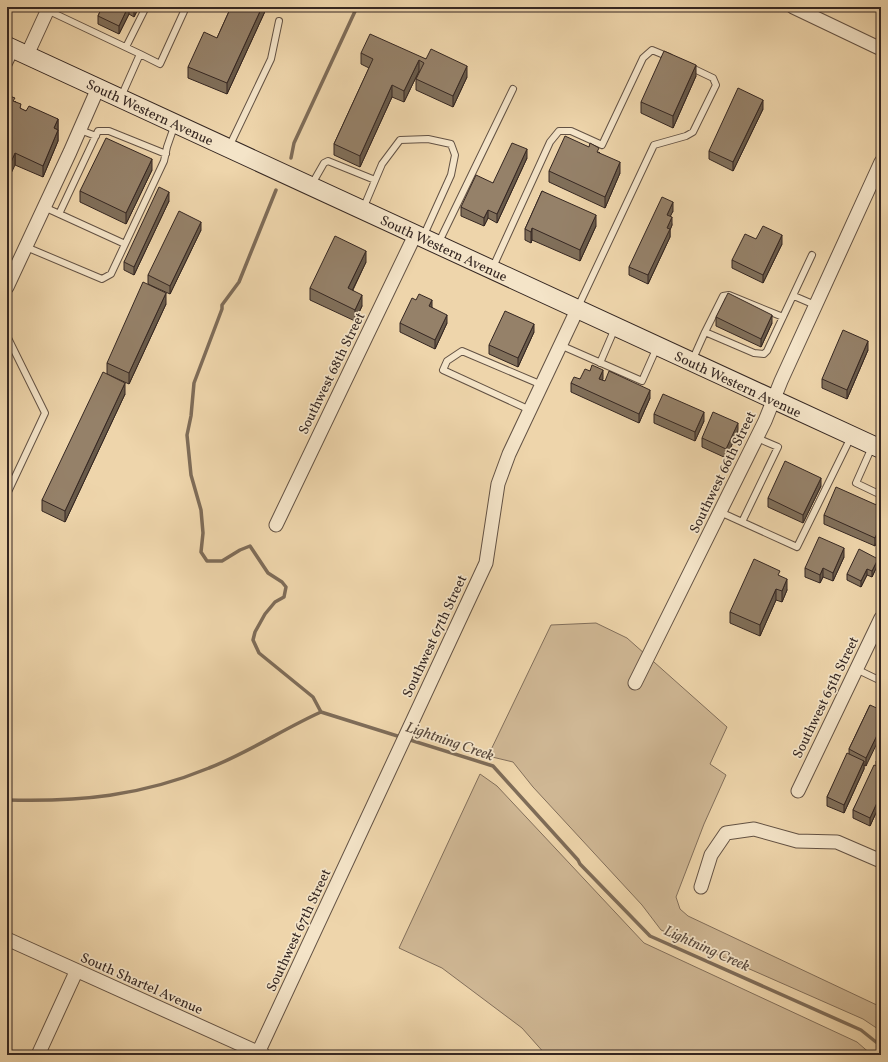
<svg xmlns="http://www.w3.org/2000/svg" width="888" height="1062" font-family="Vollkorn,serif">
  <rect width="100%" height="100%" fill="#eed5ab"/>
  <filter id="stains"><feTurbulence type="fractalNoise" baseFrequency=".005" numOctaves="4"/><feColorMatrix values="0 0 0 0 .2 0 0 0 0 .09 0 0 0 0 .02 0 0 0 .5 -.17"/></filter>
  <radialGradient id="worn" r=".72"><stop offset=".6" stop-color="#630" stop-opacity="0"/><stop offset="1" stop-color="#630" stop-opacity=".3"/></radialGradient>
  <path fill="#cfb794" stroke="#826f5b" d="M596 623 627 638 727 727 710 764 726 775 704 824 676 897 680 909 688 916 881 1007V1031L863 1019 661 930 642 905 533 787 513 762 488 756 551 625Z
    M480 774 497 786 644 943 857 1042 872 1055H546L522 1028 442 968 399 948Z"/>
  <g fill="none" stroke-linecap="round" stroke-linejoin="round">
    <path stroke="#7e6c58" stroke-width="3.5" d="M291 158 294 143 357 7
      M276 190 239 282 222 305V309L194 383 191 416 187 435 191 475 201 510 203 533 201 552 207 561H222L240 550 250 546 268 573 282 582 286 587 284 597 275 602 265 614 255 632 253 640 259 653 313 697 321 712
      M7 800C80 802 141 796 209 768 248 753 283 729 321 712L493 766 578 860 580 864 650 936 861 1030 881 1046"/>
    <defs>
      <path id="service" d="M47 10 140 54 121 97
        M126 47 146 7
        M140 54 160 64 186 7
        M7 68 15 51
        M80 130 96 136
        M229 147 271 59 279 21
        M312 184 324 163 328 161 375 180
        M44 207 125 244
        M363 209 382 164 400 140 428 139 451 144 455 155 451 175 423 237
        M59 214 98 131H109L166 154
        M438 244 513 89
        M26 247 102 279 111 274 164 161 167 147 175 124
        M493 267 550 142 559 131H571L602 145 643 58 652 50 669 57
        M794 296 815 305
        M578 307 654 145 686 136 693 132 716 85 713 78 690 67
        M705 332 723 296 729 295 783 317
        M7 336 45 413 7 494
        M560 345 642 381 657 347
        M692 361 705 332 754 353 764 354 767 351 812 255
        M600 363 615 328
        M530 410 443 370 447 361 462 351 542 385
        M872 447 856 483 881 495
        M720 512 797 547 851 437
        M742 522 778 447 757 438
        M856 669 881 681"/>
      <path id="minor" d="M793 7 881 49
        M27 55 49 7
        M7 287 70 152 98 88
        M276 525 415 235
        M635 683 765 421 781 381 881 162
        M798 791 881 618
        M701 887 711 855 726 833 754 829 797 841 837 842 881 861
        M7 939 264 1055
        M38 1055 76 972
        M257 1055 486 563 498 484 509 454 577 310"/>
      <path id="secondary" d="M7 46 881 449"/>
    </defs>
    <use href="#service" stroke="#635244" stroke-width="8"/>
    <use href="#minor" stroke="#635244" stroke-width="15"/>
    <use href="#secondary" stroke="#352722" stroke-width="20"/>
    <use href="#service" stroke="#f4e4c8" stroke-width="6"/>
    <use href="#minor" stroke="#f4e4c8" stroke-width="13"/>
    <use href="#secondary" stroke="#f4e4c8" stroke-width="18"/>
  </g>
  <path fill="#806f5a" stroke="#352722" d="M102 7H139L134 17 129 14 119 34 98 24V16Z
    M231 7H267L227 94 188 78V67L217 38Z
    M361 53 426 59 467 77 453 107 416 90V79L420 72 419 71 404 102 392 97 360 167 334 155V144L369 68 361 64Z
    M696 76 673 128 641 113V102Z
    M15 101 21 109 26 111 58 119V141L43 177 15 165Z
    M763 109 733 171 709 159V151Z
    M599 152 620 173 605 208 549 182V171Z
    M527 158 497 223 488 218 484 226 461 216V207L493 183Z
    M152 170 126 224 80 202V191Z
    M542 191 596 226 580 261 532 240 531 243 525 240V229Z
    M169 201 134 275 124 270V262Z
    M673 211 670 216 672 225 670 230V237L648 284 629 275V267Z
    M201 230 170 294 148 284V275Z
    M756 239 782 244 763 283 732 268V260Z
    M366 262 353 290 362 306 355 321 310 300V288Z
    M166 304 129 384 107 374V363Z
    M432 307 447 323 435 349 400 332V323Z
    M716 317 772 323 761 347 716 326Z
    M534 332 518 367 489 354V345Z
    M868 350 847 399 822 388V379Z
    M580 379H603L602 380 650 398 639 423 571 392V383Z
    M125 394 65 522 42 511V500Z
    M654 414 704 421 695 441 654 423Z
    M738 431 726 458 702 447V438Z
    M821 486 803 523 768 507V498Z
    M881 507 875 546 824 524V515Z
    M844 557 833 581 823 577 820 583 805 577V568Z
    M878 564 872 577 867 575 861 587 847 580V574Z
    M780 576 787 590 782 602 776 600 760 636 730 623V612Z
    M870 705 866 766 864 765V769L844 813 827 806V797L849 754V749Z
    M881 750V802L870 826 853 818V810L876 766V762Z"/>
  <path fill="#685a4a" stroke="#352722" d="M128 7H129V14L119 34V26Z
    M134 7H139L134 17Z
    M262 7H267L227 94V83Z
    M419 60V71L404 102V91Z
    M696 65V76L673 128V116Z
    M467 66V77L453 107V96Z
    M392 85V97L360 167V156Z
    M763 100V109L733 171V162Z
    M58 119V130L54 128Z
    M58 130V141L43 177V166Z
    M527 149V158L497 223V214Z
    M15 153V165L7 182V171Z
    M152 159V170L126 224V213Z
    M620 162V173L605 208V197Z
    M169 192V201L134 275V267Z
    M673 202V211L667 223V215Z
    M488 210V218L484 226V218Z
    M596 215V226L580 261V250Z
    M672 217V225L670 230V237L648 284V275L667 228Z
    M201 222V230L170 294V286Z
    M532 228V240L531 243V232Z
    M782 235V244L763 283V275Z
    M366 251V262L348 299V288Z
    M166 293V304L129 384V373Z
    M362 295V306L355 321V310Z
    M432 300V309L429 306Z
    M447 315V323L435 349V340Z
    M772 315V323L761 347V339Z
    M534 324V332L518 367V358Z
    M868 341V350L847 399V390Z
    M603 370V379L599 387V379Z
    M125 383V394L65 522V511Z
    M650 390V398L639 423V414Z
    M704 412V421L695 441V432Z
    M738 423V431L726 458V449Z
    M821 478V486L803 523V515Z
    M881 523V532L875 546V538Z
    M844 548V557L833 581V573Z
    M878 559V564L872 577V571Z
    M823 568V577L820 583V575Z
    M867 569V575L861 587V581Z
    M787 579V590L782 602V591Z
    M776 589V600L760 636V625Z
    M881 727V735L866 766V758Z
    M864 761V769L844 813V805Z
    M881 794V802L870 826V818Z"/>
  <path fill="#958169" stroke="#352722" d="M102 7H128L119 26 98 16Z
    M231 7H262L227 83 188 67 204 32 217 38Z
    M370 34 426 59 431 49 467 66 453 96 416 79 424 63 419 60 404 91 392 85 360 156 334 144 373 59 361 53Z
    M664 51 696 65 673 116 641 102Z
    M738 88 763 100 733 162 709 151Z
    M7 95 15 98 13 101 21 104 20 108 26 111 29 106 58 119 54 128 58 130 43 166 15 153 7 171Z
    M565 136 589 147 590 143 599 148 597 152 620 162 605 197 549 171Z
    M106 138 152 159 126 213 80 191Z
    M512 143 527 149 497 214 488 210 484 218 461 207 476 175 493 183Z
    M159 187 169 192 134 267 124 262Z
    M542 191 596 215 580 250 532 228 531 232 525 229Z
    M662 197 673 202 667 215 672 217 667 228 670 229 648 275 629 267Z
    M179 211 201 222 170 286 148 275Z
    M763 226 782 235 763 275 732 260 745 234 756 239Z
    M335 236 366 251 348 288 362 295 355 310 310 288Z
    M143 282 166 293 129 373 107 363Z
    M728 293 772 315 761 339 716 317Z
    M419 294 432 300 429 306 447 315 435 340 400 323 412 298 416 300Z
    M505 311 534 324 518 358 489 345Z
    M843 330 868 341 847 390 822 379Z
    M592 365 603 370 599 379 605 381 609 371 650 390 639 414 571 383 574 377 580 379 585 369 590 371Z
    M103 372 125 383 65 511 42 500Z
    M663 394 704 412 695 432 654 414Z
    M713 412 738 423 726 449 702 438Z
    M785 461 821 478 803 515 768 498Z
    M836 487 881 507V523L875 538 824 515Z
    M819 537 844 548 833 573 823 568 820 575 805 568Z
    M859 549 878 559 872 571 867 569 861 581 847 574Z
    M754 559 780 571 778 575 787 579 782 591 776 589 760 625 730 612Z
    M870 705 881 710V727L866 758 849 749Z
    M881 750V764L876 762Z
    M847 753 864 761 844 805 827 797Z
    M874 765 881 768V794L870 818 853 810Z"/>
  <g text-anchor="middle" stroke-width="3.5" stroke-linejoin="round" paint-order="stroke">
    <g font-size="14" fill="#352722" stroke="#f4e4c8">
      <text transform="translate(150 112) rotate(25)" y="5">South Western Avenue</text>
      <text transform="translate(444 248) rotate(25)" y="5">South Western Avenue</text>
      <text transform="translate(331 373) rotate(-64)" y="5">Southwest 68th Street</text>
      <text transform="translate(738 384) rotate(25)" y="5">South Western Avenue</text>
      <text transform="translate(722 472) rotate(-64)" y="5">Southwest 66th Street</text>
      <text transform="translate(434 636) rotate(-65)" y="5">Southwest 67th Street</text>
      <text transform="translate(825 697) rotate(-64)" y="5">Southwest 65th Street</text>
      <text transform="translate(298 930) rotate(-65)" y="5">Southwest 67th Street</text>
      <text transform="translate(142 983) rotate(24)" y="5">South Shartel Avenue</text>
    </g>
    <g font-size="15" font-style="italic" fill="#5a4a3d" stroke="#f4e4c8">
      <text transform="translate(450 741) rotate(19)" y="5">Lightning Creek</text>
      <text transform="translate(707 948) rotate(24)" y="5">Lightning Creek</text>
    </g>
  </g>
  <rect width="888" height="1062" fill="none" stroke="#eed5ab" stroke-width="24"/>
  <rect x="8" y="8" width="872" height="1046" fill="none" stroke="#352722" stroke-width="2"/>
  <rect x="12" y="12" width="864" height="1038" fill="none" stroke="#352722"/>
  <rect width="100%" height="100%" filter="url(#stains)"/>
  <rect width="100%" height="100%" fill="url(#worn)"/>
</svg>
